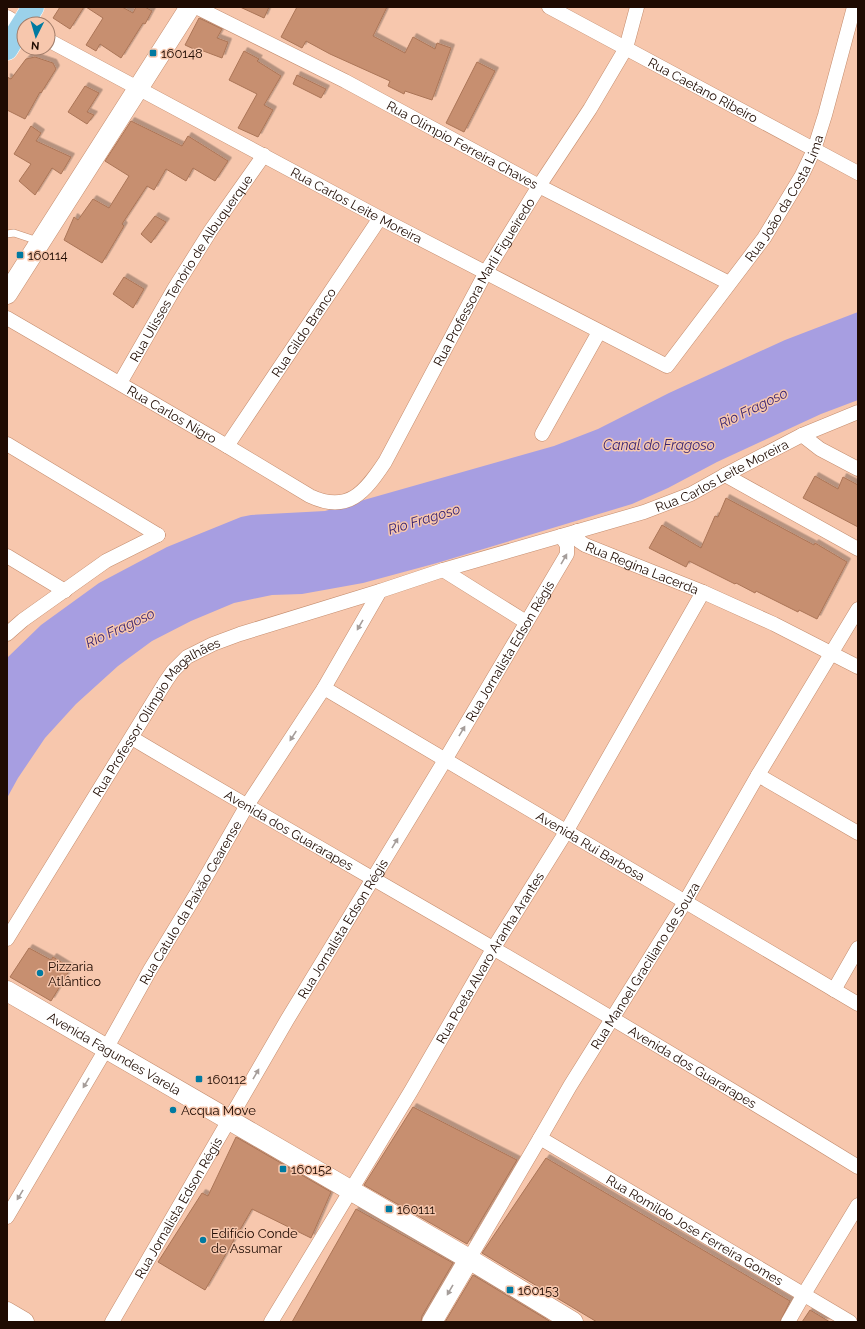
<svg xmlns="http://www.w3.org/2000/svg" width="865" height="1329" font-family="Raleway,sans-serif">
  <defs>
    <filter id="shadow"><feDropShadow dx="3.5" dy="-3.5" stdDeviation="0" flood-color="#0004"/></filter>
  </defs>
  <rect width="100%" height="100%" fill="#f7c7ad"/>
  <path fill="#a79ee1" d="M858 312V400L821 414 717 462 668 488 632 504 437 563 363 583 302 594 272 595 234 603 191 621 152 641 118 666 76 704 45 738 18 778 7 798V658L41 625 99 583 167 547 241 517 251 515 325 511 554 446 598 429 669 393 785 340Z"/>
  <path fill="#c78f70" stroke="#ab7557" filter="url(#shadow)" d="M60 7H84L70 29 53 18Z
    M86 7H122L133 13 136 7H145L152 11 145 24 143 23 121 58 100 44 96 51 86 45 103 18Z
    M240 7H269L264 18Z
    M297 7H387L373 36 405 53 413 37 435 49 437 43 451 48 432 100 405 91 404 94 388 86 390 81 330 54 306 41 302 48 281 37Z
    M199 18 222 29 217 38 228 42 222 58 198 49V51L185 45Z
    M244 51 259 59 257 61 281 76 264 105 273 110 258 137 238 128 257 94 229 80Z
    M35 57 53 63 56 69 41 93 40 92 25 119 7 110V77L11 79 26 59Z
    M477 62 495 71 464 132 446 123Z
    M297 75 326 89 321 98 293 84Z
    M85 86 99 93 87 112 94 115 87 124 68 112Z
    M131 121 182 146 188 136 228 161 215 181 193 168 186 181 166 169 154 190 147 186 122 224 124 226 102 263 64 240 74 217 78 220 93 199 109 208 129 176 105 161Z
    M31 126 41 133 36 141 71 157 61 174 52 168 35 195 19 181 31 164 14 154Z
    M155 216 166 222 151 243 141 234Z
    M124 277 144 289 133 308 113 294Z
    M815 476 838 489 843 477 858 485V527L803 498Z
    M726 498 814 545 815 543 847 562 817 619 799 610 798 612 756 591 755 593 736 583 735 584 689 561 686 567 649 548 662 525 701 548 715 516 718 517Z
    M29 948 51 960 53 957 71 968 51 1001 10 977Z
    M413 1107 517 1160 467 1244 364 1185Z
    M236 1137 331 1192 311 1238 252 1209 205 1290 158 1262 202 1193 208 1196Z
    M546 1158 790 1301 780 1322H597L482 1253Z
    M356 1209 453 1263 422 1316 421 1322H292Z
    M473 1275 551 1322H445Z
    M810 1310 830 1322H802Z"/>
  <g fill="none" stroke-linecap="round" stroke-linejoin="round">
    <defs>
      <path id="lane" d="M7 234 14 233 38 241"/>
      <g id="street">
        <path id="s1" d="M196 7 345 81 539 186 729 283"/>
        <path id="s2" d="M549 7 858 173"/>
        <path d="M7 17 24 27"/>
        <path id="s3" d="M48 40 380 218 667 366 764 238 801 177 814 150 825 115 854 7"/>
        <path id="s4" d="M7 318 227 446 310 496C348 514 365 492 385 462L486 272 539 186 590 109 626 48 637 7"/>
        <path id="s5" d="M120 383 174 289 211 230 264 155"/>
        <path d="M542 434 599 332"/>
        <path d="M802 435 820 449 858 469"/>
        <path d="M7 444 158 535"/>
        <path id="s6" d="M227 446 380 218"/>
        <path d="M725 475 858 549"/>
        <path id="s7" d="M577 531 579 541 585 545 703 592 774 624 858 667"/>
        <path d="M7 556 65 591"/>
        <path d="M443 570 526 622"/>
        <path d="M7 634 23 620 106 561 158 535"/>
        <path id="s8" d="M324 688 858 1004"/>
        <path id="s9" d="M132 738C251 809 371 877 491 947 614 1019 736 1092 858 1167"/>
        <path d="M758 775 858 833"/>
        <path id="s10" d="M7 939 166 681 173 671 187 657 213 644 240 634 380 591 443 570 644 512 691 494 725 475 802 435 858 412"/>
        <path d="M834 990 858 948"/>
        <path id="s11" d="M540 1138 850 1322"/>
        <path id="s12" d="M7 1217 106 1049 150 970 195 896 246 807 324 688 380 591"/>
        <path id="s13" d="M469 1259 540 1138 570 1086 685 902 758 775 858 609"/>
        <path id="s14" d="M112 1322 287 1020 445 760 567 554V545L561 536"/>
        <path id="s15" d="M271 1322 411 1091 493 949 566 832 703 592"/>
        <path d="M788 1322 804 1294 858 1205"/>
      </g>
      <g id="secondary">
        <path d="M7 294 190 7"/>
        <path id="s16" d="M7 991 469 1259 573 1322"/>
        <path d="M7 1312 24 1322"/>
        <path d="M432 1322 469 1259"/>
      </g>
      <path id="primary" d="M7 49 33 7"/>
    </defs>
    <use href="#lane" stroke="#c48c6d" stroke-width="8"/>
    <use href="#street" stroke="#c48c6d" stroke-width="15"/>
    <use href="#secondary" stroke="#c48c6d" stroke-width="21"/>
    <use href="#primary" stroke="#fff" stroke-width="23"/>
    <use href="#lane" stroke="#fff" stroke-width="7"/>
    <use href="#street" stroke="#fff" stroke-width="14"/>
    <use href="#secondary" stroke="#fff" stroke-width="20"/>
    <use href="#primary" stroke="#9bd1ea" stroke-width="22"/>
  </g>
  <defs><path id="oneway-solid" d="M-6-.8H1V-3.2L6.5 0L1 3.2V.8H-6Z"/></defs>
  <g fill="#a59d9a">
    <use href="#oneway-solid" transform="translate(564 559) rotate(-60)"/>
    <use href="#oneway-solid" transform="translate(360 625) rotate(120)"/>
    <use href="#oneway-solid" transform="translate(462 731) rotate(-59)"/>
    <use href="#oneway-solid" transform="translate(293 736) rotate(123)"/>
    <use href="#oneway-solid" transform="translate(395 843) rotate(-59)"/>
    <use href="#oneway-solid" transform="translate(256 1074) rotate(-60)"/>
    <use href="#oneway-solid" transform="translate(86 1083) rotate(121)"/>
    <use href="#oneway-solid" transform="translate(20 1195) rotate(121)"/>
    <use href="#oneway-solid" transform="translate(450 1290) rotate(120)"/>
  </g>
  <g fill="#007aa1" stroke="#f7c7ad" stroke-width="1.5">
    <rect x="149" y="49" width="8" height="8" rx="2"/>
    <rect x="16" y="251" width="8" height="8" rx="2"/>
    <circle cx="40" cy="973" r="4"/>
    <rect x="195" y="1075" width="8" height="8" rx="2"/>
    <circle cx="173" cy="1110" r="4"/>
    <rect x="279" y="1165" width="8" height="8" rx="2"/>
    <rect x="385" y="1205" width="8" height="8" rx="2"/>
    <circle cx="203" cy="1240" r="4"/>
    <rect x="506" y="1286" width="8" height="8" rx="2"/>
  </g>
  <g text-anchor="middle" stroke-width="3" stroke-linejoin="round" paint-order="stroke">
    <g font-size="13" fill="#1f0b02" stroke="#f7c7ad" text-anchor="start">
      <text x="161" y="58">160148</text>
      <text x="28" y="260">160114</text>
      <text x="48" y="971">Pizzaria<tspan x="48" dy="15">Atlântico</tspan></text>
      <text x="207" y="1084">160112</text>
      <text x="181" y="1115">Acqua Move</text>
      <text x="291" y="1174">160152</text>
      <text x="397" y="1214">160111</text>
      <text x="211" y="1238">Edifício Conde<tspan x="211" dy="15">de Assumar</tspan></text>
      <text x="518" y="1295">160153</text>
    </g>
    <g font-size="13" fill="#1f0b02" stroke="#f7c7ad">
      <text dy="5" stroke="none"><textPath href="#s2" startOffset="175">Rua Caetano Ribeiro</textPath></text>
      <text dy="5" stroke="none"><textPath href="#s1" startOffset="300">Rua Olímpio Ferreira Chaves</textPath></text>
      <text dy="5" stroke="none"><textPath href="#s3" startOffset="905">Rua João da Costa Lima</textPath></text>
      <text dy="5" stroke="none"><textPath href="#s3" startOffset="350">Rua Carlos Leite Moreira</textPath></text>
      <text dy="5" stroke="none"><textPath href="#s5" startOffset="135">Rua Ulisses Tenório de Albuquerque</textPath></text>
      <text dy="5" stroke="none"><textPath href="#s4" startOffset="650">Rua Professora Marli Figueiredo</textPath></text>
      <text dy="5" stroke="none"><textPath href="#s6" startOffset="137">Rua Gildo Branco</textPath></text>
      <text dy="5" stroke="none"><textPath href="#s4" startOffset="191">Rua Carlos Nigro</textPath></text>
      <text dy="5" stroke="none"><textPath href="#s10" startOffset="901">Rua Carlos Leite Moreira</textPath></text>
      <text dy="5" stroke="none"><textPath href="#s7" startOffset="79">Rua Regina Lacerda</textPath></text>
      <text dy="5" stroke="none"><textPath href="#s14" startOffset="780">Rua Jornalista Edson Régis</textPath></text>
      <text dy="5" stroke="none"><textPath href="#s10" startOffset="270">Rua Professor Olímpio Magalhães</textPath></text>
      <text dy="5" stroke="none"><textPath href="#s9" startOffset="182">Avenida dos Guararapes</textPath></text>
      <text dy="5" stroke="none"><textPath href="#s8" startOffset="310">Avenida Rui Barbosa</textPath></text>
      <text dy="5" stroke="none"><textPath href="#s12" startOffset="364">Rua Catulo da Paixão Cearense</textPath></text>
      <text dy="5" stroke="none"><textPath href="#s14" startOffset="456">Rua Jornalista Edson Régis</textPath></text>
      <text dy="5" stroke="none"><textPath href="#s15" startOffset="425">Rua Poeta Alvaro Aranha Arantes</textPath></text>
      <text dy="5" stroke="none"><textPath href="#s13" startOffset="342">Rua Manoel Graciliano de Souza</textPath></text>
      <text dy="5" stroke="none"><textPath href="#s16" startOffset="124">Avenida Fagundes Varela</textPath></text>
      <text dy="5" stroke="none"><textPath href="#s9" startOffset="650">Avenida dos Guararapes</textPath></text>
      <text dy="5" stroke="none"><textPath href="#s14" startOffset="132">Rua Jornalista Edson Régis</textPath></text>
      <text dy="5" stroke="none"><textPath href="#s11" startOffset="180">Rua Romildo Jose Ferreira Gomes</textPath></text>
    </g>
    <g font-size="14" font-style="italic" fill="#392472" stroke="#f7c7ad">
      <text transform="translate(753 408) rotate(-26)" y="5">Rio Fragoso</text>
      <text x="659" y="450">Canal do Fragoso</text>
      <text transform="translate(424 519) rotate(-17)" y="5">Rio Fragoso</text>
      <text transform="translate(120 628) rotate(-25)" y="5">Rio Fragoso</text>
    </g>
  </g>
  <rect width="865" height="1329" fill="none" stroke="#1f0b02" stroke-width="16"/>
  <g transform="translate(36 36) rotate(185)"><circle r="19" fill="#f7c7ad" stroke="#a17c69"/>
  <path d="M0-3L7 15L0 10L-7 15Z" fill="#007aa1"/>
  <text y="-6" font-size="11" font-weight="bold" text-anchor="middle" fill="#1f0b02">N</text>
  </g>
</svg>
